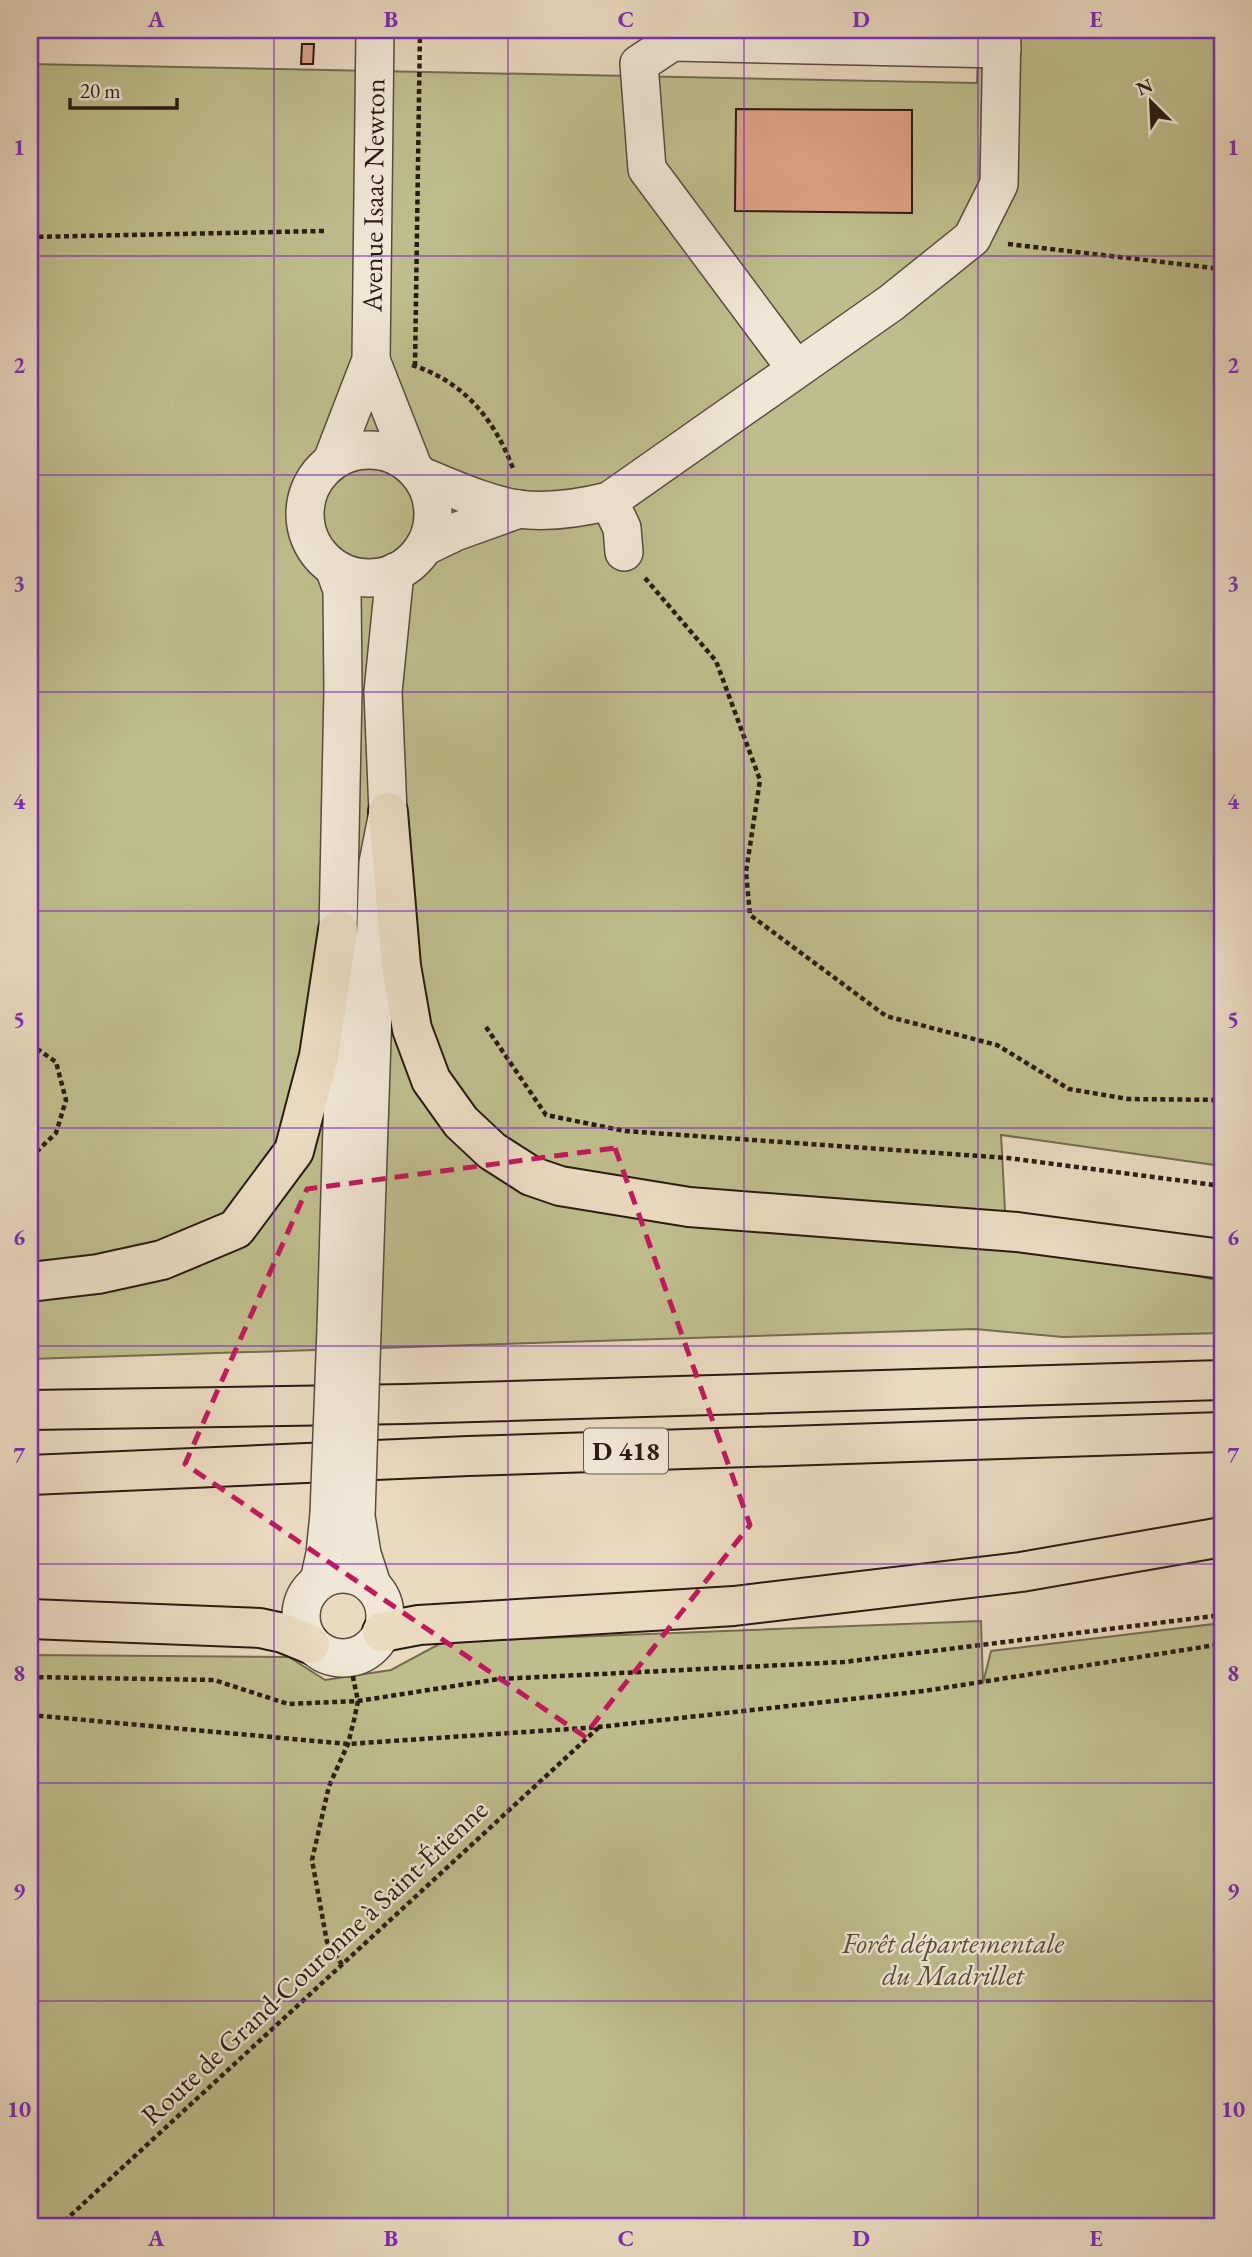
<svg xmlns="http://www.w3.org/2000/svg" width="1252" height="2257" font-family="'EB Garamond',serif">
  <rect width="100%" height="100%" fill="#eadac0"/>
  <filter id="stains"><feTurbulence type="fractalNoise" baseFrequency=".00286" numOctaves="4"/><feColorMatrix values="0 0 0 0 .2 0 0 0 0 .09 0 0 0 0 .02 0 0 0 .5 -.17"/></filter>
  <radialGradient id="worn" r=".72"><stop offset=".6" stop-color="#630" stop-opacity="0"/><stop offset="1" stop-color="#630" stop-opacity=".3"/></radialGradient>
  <path fill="#bfbd8d" stroke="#746c4f" stroke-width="2" d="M979 30H1222V1166L1001 1135 1007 1248 1157 1268 1222 1281V1333L1063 1337 975 1329 30 1359V1126L36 1113 30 1093V64L977 83Z
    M981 1621 983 1683 991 1651 1222 1623V2227H30V1655L289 1657 325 1680 391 1670 443 1642Z"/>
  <path fill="#dfa287" stroke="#2a1b11" stroke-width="2" d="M302 44H314L313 64H301Z
    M736 109 912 110V213L735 211Z"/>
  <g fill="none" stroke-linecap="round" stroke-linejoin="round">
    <defs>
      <g id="minor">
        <path d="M371 360 413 467"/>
        <path d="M796 369 647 169 639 64 672 42 1002 49"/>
        <circle cx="369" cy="514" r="64"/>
        <path id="s1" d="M332 461 371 360 375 30"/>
        <path d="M421 476C452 488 485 504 518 509 548 513 581 508 609 501L891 303 972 238 999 184 1002 30"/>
        <path d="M609 501 622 528 624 552"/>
        <path d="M424 547 455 532 519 509"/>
        <path d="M334 568 342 590 343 690 338 930 346 991 336 1329"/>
        <path d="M362 1331 378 863 388 812 383 692 395 572"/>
        <path d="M356 1516 362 1554 372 1585"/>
        <circle cx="343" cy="1616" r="42"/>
        <path d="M319 1581 325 1554 329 1514"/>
      </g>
      <path id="highway" d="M388 812 401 966 412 1029 431 1080 461 1122 492 1151 531 1176 560 1186 689 1207 1017 1232 1222 1259
        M30 1282 98 1274 162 1260 236 1229 294 1151 319 1056 338 930
        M30 1410 405 1404 1222 1380
        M30 1475 468 1456 1222 1432
        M30 1619 260 1628 283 1633 310 1644
        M382 1632 419 1625 734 1606 1021 1572 1222 1537"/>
    </defs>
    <use href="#minor" stroke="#5a4b3d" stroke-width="40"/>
    <use href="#highway" stroke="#2a1b11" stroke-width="42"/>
    <path stroke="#2a1b11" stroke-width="4.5" stroke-dasharray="5 3.5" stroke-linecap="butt" d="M30 237 324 231
      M1008 244 1222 269
      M412 365C465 382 495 420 514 471
      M415 366 420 30
      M645 578 716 661 760 780 746 872 750 915 886 1016 997 1045 1069 1089 1128 1099 1222 1100
      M486 1027 546 1115 625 1131 1008 1158 1222 1186
      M30 1044 56 1062 66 1100 56 1133 30 1158
      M30 1677 214 1680 288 1704 358 1701 499 1679 844 1662 1222 1615
      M30 1715 348 1744 599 1727 924 1691 1222 1644
      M342 1965 327 1942 312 1860 329 1786 348 1744 354 1720 358 1701 349 1658
      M58 2227 598 1728"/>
    <use href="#minor" stroke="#f1e7d6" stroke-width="37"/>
    <use href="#highway" stroke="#eadac0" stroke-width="38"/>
    <defs>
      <path id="minor-bridge" d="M329 1514 336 1329
        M356 1516 362 1331"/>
    </defs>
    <use href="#minor-bridge" stroke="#5a4b3d" stroke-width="40" stroke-linecap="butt"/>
    <use href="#minor-bridge" stroke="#f1e7d6" stroke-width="37"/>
  </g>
  <path fill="none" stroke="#c2185b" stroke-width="5" stroke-dasharray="14 9" stroke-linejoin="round" d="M615 1148 750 1525 584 1736 185 1464 307 1189Z"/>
  <path fill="none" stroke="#7b2cbf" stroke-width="2" stroke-opacity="0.55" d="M274 30V2227M508 30V2227M744 30V2227M978 30V2227M30 256H1222M30 475H1222M30 692H1222M30 911H1222M30 1128H1222M30 1346H1222M30 1564H1222M30 1783H1222M30 2001H1222"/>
  <g text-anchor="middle" stroke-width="5" stroke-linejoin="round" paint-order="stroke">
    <rect fill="#f1e7d6" stroke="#66584c" stroke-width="2" x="584" y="1428.5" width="84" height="45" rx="5"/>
    <g font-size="26" font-weight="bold" fill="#2a1b11">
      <text x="626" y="1460">D 418</text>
    </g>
    <g font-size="28" fill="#2a1b11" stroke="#f1e7d6">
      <text dy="10" stroke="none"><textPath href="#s1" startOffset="273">Avenue Isaac Newton</textPath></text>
      <text transform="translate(314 1962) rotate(-43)" y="10">Route de Grand-Couronne à Saint-Étienne</text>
    </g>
    <g font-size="28" font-style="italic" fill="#574c36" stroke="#f1e7d6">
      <text x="953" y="1953">Forêt départementale<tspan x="953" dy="32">du Madrillet</tspan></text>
    </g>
  </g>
  <rect width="1252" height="2257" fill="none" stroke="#eadac0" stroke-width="77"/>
  <g transform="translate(1151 102) rotate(336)" stroke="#f1e7d6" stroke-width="5" paint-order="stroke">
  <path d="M0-5L12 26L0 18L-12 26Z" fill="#2a1b11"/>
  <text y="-10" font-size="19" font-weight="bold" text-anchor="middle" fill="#2a1b11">N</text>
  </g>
  <path d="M70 98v10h107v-10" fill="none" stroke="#2a1b11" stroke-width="3.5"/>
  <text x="80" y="98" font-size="21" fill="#2a1b11" stroke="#f1e7d6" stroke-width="5" paint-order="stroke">20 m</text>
  <rect x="38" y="38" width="1176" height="2180" fill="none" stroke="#7b2cbf" stroke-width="2.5"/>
  <g font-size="23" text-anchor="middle" font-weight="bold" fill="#7b2cbf">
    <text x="156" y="27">A</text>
    <text x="391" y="27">B</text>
    <text x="626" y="27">C</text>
    <text x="861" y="27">D</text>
    <text x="1096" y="27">E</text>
    <text x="19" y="155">1</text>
    <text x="1233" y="155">1</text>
    <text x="19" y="373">2</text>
    <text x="1233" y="373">2</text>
    <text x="19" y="591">3</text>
    <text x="1233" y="591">3</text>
    <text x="19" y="809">4</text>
    <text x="1233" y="809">4</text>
    <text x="19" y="1027">5</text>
    <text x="1233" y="1027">5</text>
    <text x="19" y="1245">6</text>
    <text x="1233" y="1245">6</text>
    <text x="19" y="1463">7</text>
    <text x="1233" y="1463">7</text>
    <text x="19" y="1681">8</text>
    <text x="1233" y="1681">8</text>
    <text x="19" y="1899">9</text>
    <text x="1233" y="1899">9</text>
    <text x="19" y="2117">10</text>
    <text x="1233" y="2117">10</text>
    <text x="156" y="2246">A</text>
    <text x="391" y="2246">B</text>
    <text x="626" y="2246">C</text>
    <text x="861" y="2246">D</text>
    <text x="1096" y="2246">E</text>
  </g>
  <rect width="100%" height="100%" filter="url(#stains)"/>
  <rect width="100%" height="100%" fill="url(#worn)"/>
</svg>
